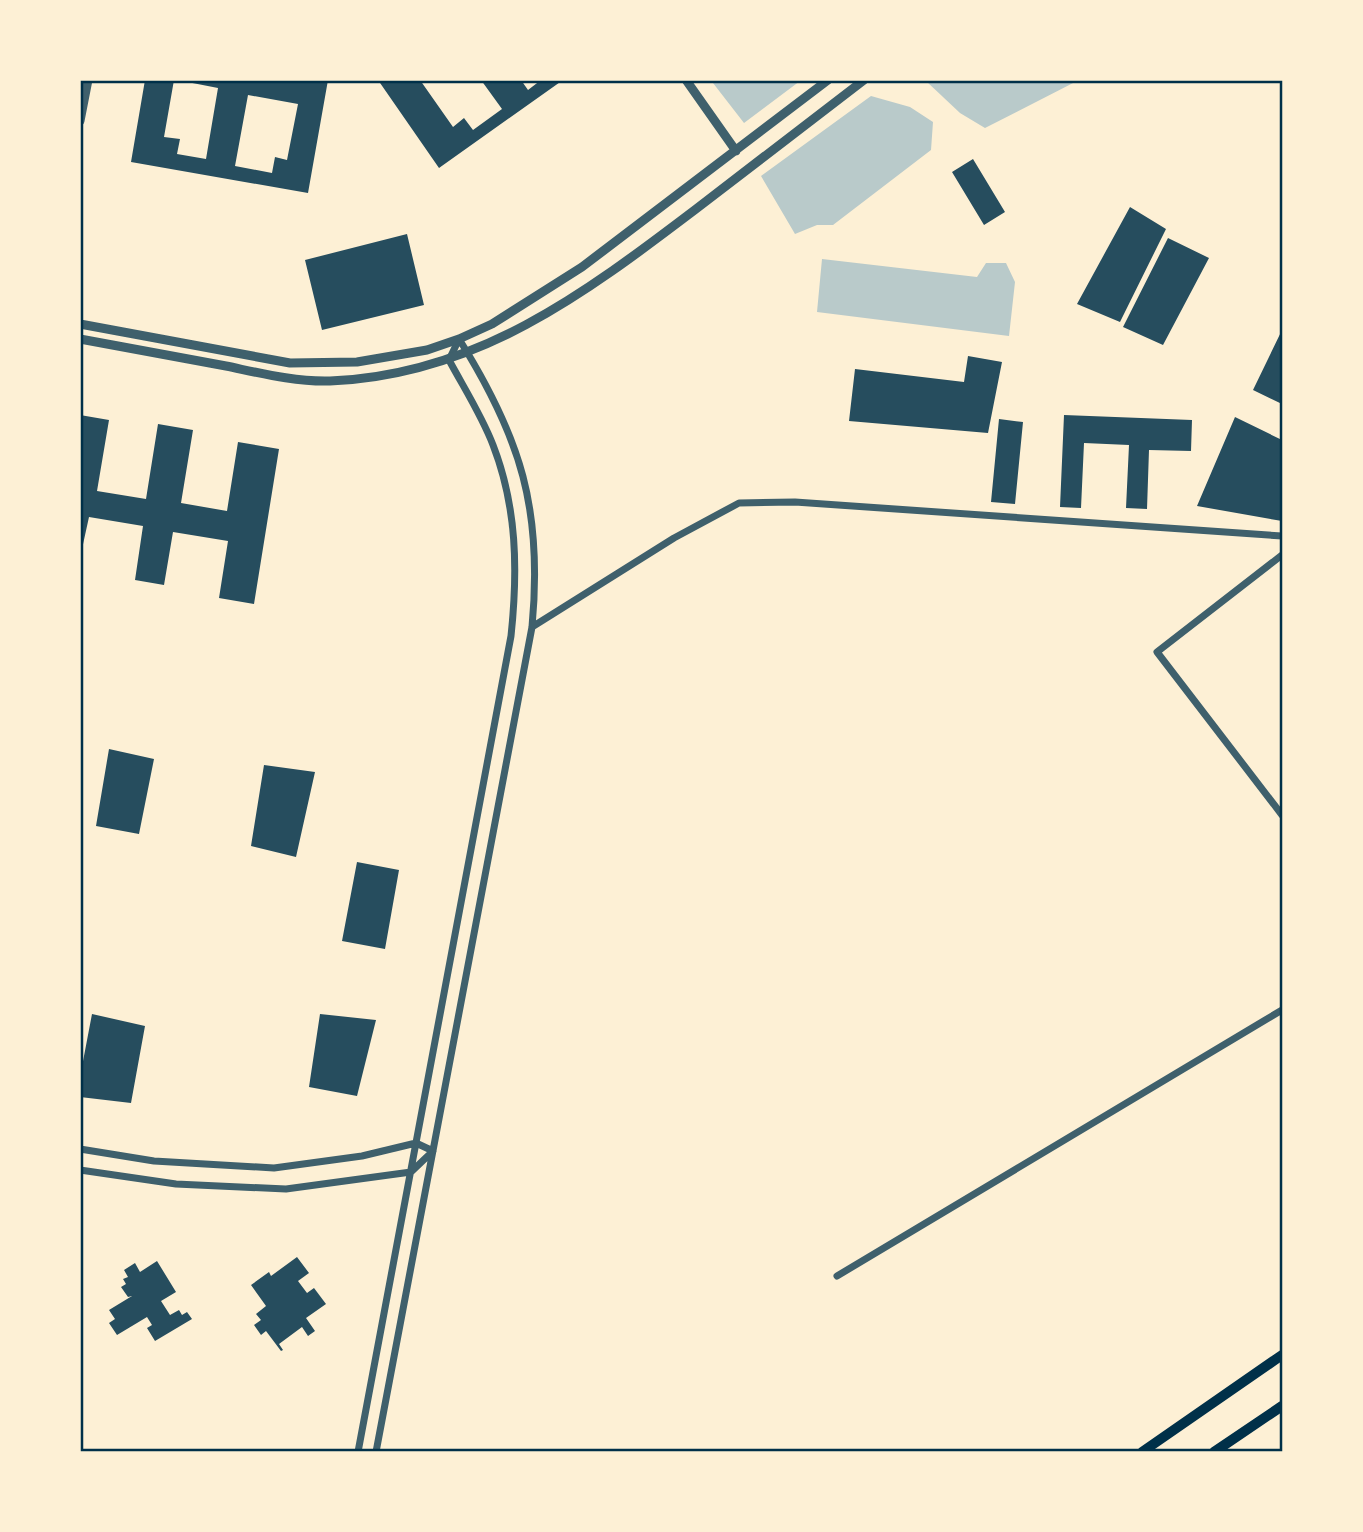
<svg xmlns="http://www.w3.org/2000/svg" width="1363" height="1532" font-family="'Crimson Pro',serif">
  <rect width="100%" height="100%" fill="#fdf0d5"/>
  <path fill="#b9caca" d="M717 81V80L800 81 744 123 713 83Z
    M926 81H1077L985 128 960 113Z
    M871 96 910 107 933 122 931 150 833 225H817L795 234 761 176Z
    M822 259 977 277 986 263H1006L1015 282 1009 336 817 312Z"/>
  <path fill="#264d5e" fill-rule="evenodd" d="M145 80H174L164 137 180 139 177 154 206 159 218 88 177 80H328L308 193 131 162ZM248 95 298 104 287 160 275 157 272 173 235 166Z
    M378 80H420L453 127 464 118 473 130 502 109 481 80H521L528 90 541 80H563L439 168Z
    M973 159 1005 212 984 225 952 172Z
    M1130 207 1166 229 1120 322 1077 304Z
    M407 234 424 305 322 330 305 260Z
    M1168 238 1209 258 1163 345 1123 327Z
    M1282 330V404L1253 390Z
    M968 356 1002 362 988 433 849 421 855 369 964 382Z
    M80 415 109 420 97 491 146 499 158 424 193 430 181 503 227 511 238 442 279 449 254 604 219 598 228 541 173 532 164 585 135 580 143 526 89 517 80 558Z
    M1064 415 1192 420 1191 451 1149 450 1147 509 1126 508 1129 445 1084 443 1081 508 1060 507Z
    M1235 417 1282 440V521L1197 506Z
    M999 419 1023 422 1015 504 991 502Z
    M109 749 154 759 139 834 96 826Z
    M264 765 315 772 296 857 251 846Z
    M357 862 399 870 385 949 342 941Z
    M92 1014 145 1026 131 1103 80 1097V1077Z
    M320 1014 376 1020 357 1096 309 1087Z
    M297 1257 309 1273 298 1281 307 1293 314 1288 326 1304 306 1318 315 1331 308 1336 302 1327 279 1344 283 1350 281 1351 266 1331 261 1335 254 1325 261 1320 256 1314 266 1306 251 1285 269 1272 271 1276Z
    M157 1261 176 1292 161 1301 170 1315 179 1310 182 1315 187 1312 192 1319 155 1341 147 1328 152 1325 147 1317 117 1335 109 1323 115 1319 109 1310 132 1296 128 1297 121 1287 126 1284 123 1279 128 1277 124 1270 135 1263 140 1272Z"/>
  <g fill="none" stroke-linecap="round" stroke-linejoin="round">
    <path stroke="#3f606c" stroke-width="7" d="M1282 555 1157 652 1282 815
      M532 627 674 538 739 503 795 502 1282 536
      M80 1149 154 1161 274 1168 362 1156 416 1143 433 1151 411 1172 286 1189 176 1184 80 1170
      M837 1276 1282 1010
      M358 1452 511 636C518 570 517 507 493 445 482 416 464 388 449 360L459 339
      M376 1452 532 627C543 510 521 438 459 339"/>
    <path stroke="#3f606c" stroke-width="9" d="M686 80 736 151
      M80 121 88 80
      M80 324 290 363 357 362 427 350 459 339 492 324 582 267 828 80
      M80 339C129 348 177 357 226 366 260 373 295 382 330 381 477 375 584 294 696 209 752 166 808 123 864 80"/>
    <path stroke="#003049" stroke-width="10" d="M1142 1452 1282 1355
      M1214 1452 1282 1406"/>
  </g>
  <rect width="1363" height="1532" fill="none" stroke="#fdf0d5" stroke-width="164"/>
  <rect x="82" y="82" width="1199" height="1368" fill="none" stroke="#003049" stroke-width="2.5"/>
</svg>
